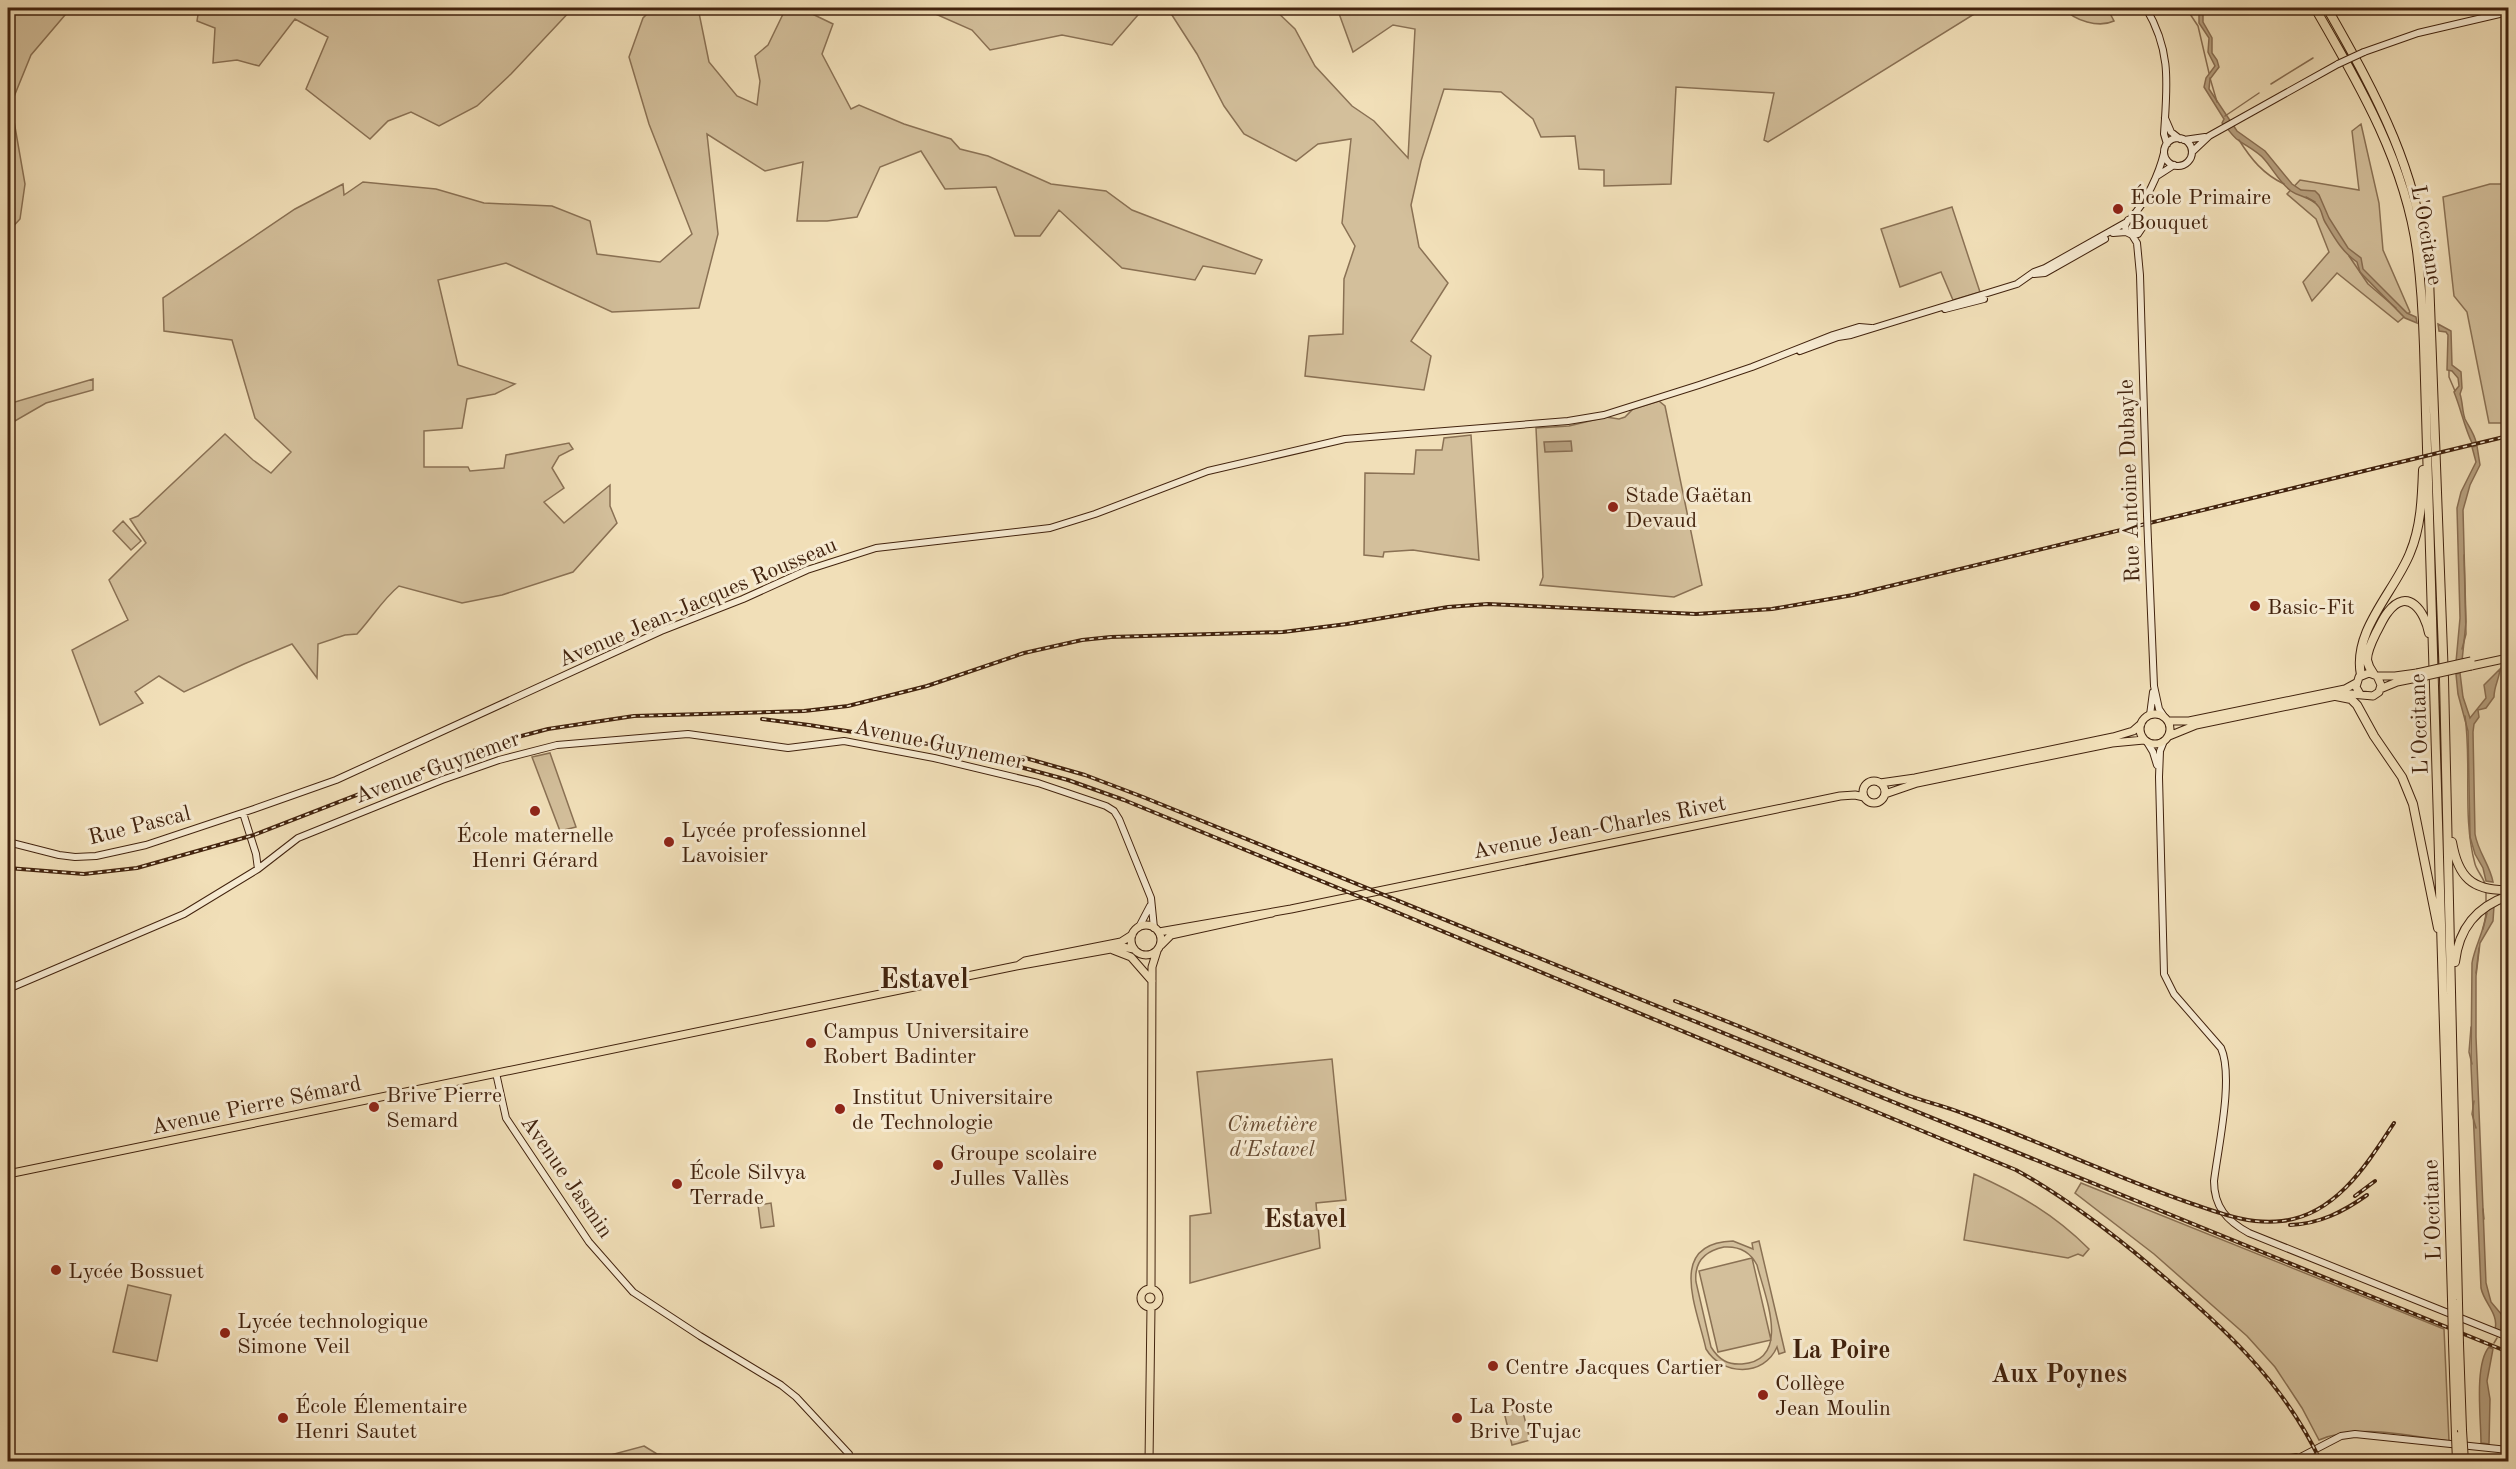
<svg xmlns="http://www.w3.org/2000/svg" width="2516" height="1469" font-family="'Old Standard TT',serif">
  <rect width="100%" height="100%" fill="#f1dfb8"/>
  <filter id="stains"><feTurbulence type="fractalNoise" baseFrequency=".00333" numOctaves="4"/><feColorMatrix values="0 0 0 0 .2 0 0 0 0 .09 0 0 0 0 .02 0 0 0 .5 -.17"/></filter>
  <radialGradient id="worn" r=".72"><stop offset=".6" stop-color="#630" stop-opacity="0"/><stop offset="1" stop-color="#630" stop-opacity=".3"/></radialGradient>
  <path fill="#d3bf9b" stroke="#8a7154" stroke-width="1.5" fill-rule="evenodd" d="M8 8H71L31 55 11 104 25 184 20 219 8 232Z
    M199 8H573L511 74 477 106 439 126 411 112 388 121 370 139 306 89 328 37 295 19 259 66 237 60 213 63 215 28 197 21Z
    M653 8H698L709 62 737 96 757 105 760 81 755 56 768 45 786 8H800L833 24 822 54 851 109 859 105 904 124 951 139 960 149 988 156 1051 184 1106 191 1132 210 1262 260 1255 274 1203 266 1195 280 1122 268 1059 210 1040 236H1015L996 187 945 189 921 151 880 167 857 217 827 221H797L803 162 765 171 707 134 718 234 699 308 612 312 506 263 438 280 458 365 515 384 495 394 467 399 462 428 424 431V467H468L470 471 504 468 506 455 569 443 573 449 559 456 552 468 564 488 544 502 564 523 610 485V506L617 523 573 572 502 595 462 603 399 586C382 600 372 618 357 634L345 635 318 644 317 678 292 644 244 664 184 692 159 676 135 692 143 703 100 725 72 650 128 620 109 580 146 543 130 519 138 516 225 434 253 460 271 473 291 452 255 418 232 340 164 331 163 298 295 209 343 184 344 195 363 182 436 189 484 203 552 206 590 221 597 254 660 262 692 234 649 124 629 57 643 18Z
    M922 8H1144L1112 45 1062 35 990 50 972 30Z
    M1148 8H1273L1295 29 1315 66 1352 106 1374 121 1408 158 1415 29 1393 25 1353 52 1337 8H1984L1768 142 1764 140 1774 93 1676 87 1671 184 1604 186V170L1579 169 1575 136 1541 137 1533 119 1501 92 1444 89 1421 161 1411 205 1419 247 1448 283 1411 341 1431 356 1424 390 1305 376 1309 336 1343 334 1344 279 1355 246 1342 223 1351 139 1318 144 1296 161 1244 134 1224 106 1197 54 1170 12Z
    M2064 8H2107L2114 21C2099 28 2074 21 2064 8Z
    M2361 124 2379 203 2383 250 2410 312 2398 322 2337 273 2312 301 2303 282 2329 252 2316 219 2287 194 2300 180 2359 190 2352 131Z
    M2490 184H2508V423H2489L2467 312 2454 296 2443 197Z
    M1952 207 1980 292 1953 300 1941 272 1900 287 1881 229Z
    M93 379V390L46 403 8 425V404Z
    M1659 401 1665 406 1702 585 1674 597 1540 585 1543 577 1536 428 1569 426 1606 417 1619 419 1625 417 1633 409Z
    M1471 435 1479 560 1413 550 1384 552 1383 557 1364 555 1365 473 1414 474 1416 450H1442L1444 438Z
    M123 521 141 541 131 550 113 531Z
    M550 753 576 827 560 831 532 757Z
    M1332 1059 1346 1200 1316 1203 1320 1248 1190 1283V1216L1211 1213 1197 1072Z
    M1974 1174C2019 1194 2054 1214 2089 1249L2083 1256 2078 1254 2068 1258 1964 1240Z
    M2081 1183 2444 1329 2449 1441C2408 1436 2359 1423 2319 1440L2302 1408 2275 1367 2247 1336 2154 1254 2075 1193Z
    M771 1203 774 1226 761 1228 758 1205Z
    M1733 1241 1753 1249 1752 1243 1759 1241 1785 1352 1779 1354 1777 1347C1764 1377 1722 1376 1706 1349 1697 1308 1666 1243 1733 1241ZM1724 1247C1739 1246 1750 1251 1757 1265 1764 1294 1793 1360 1742 1364 1728 1365 1719 1360 1711 1347L1696 1282C1694 1262 1705 1251 1724 1247Z
    M1752 1258 1771 1340 1718 1352 1699 1271Z
    M128 1285 171 1295 157 1361 113 1352Z
    M1522 1408 1530 1440 1512 1445 1504 1412Z
    M644 1446 657 1454 675 1456 681 1461H588Z"/>
  <path fill="#b69f7e" stroke="#886d51" stroke-width="1.5" d="M2196 8 2203 9V22L2212 38V53L2217 60 2219 67 2210 79 2209 89 2237 131 2265 151 2292 184 2301 190 2315 191 2319 195 2329 218 2348 248 2361 258 2363 269 2407 313 2416 317 2417 323 2405 318 2360 272 2357 262C2342 252 2334 237 2325 222 2322 217 2322 210 2318 206 2310 196 2301 198 2291 191 2279 182 2273 169 2264 159 2257 151 2246 146 2238 140 2232 136 2228 128 2222 123L2224 119 2204 87 2206 78 2215 66 2208 52 2209 38 2199 23V14Z
    M2438 324 2451 331 2452 365 2461 372 2462 388 2460 394C2463 403 2462 411 2465 419 2469 427 2474 433 2476 442L2472 443C2464 426 2461 409 2454 392L2459 386 2458 378 2452 371 2447 370 2448 335 2446 332 2439 331Z
    M1571 441 1572 451 1545 452 1544 442Z
    M2477 446 2480 465 2470 485 2463 510 2466 622 2462 661 2456 662 2460 618 2457 508 2461 492 2476 462 2472 447Z
    M2500 669C2499 680 2494 686 2494 697L2486 708 2478 710 2479 717 2474 724 2473 732 2475 834C2478 852 2490 865 2493 882L2486 881 2483 868 2475 854 2470 837 2468 731 2458 694 2456 674 2460 673 2463 697 2470 718 2486 698 2484 685Z
    M2494 906 2493 921 2480 943 2476 976V1037L2486 1283 2491 1302 2502 1315 2501 1332 2495 1329C2499 1314 2484 1303 2481 1288L2471 1065 2472 963C2475 945 2487 926 2486 910Z
    M2489 1347 2493 1349 2487 1381 2490 1399 2489 1444 2481 1443C2481 1419 2474 1365 2489 1347Z"/>
  <g fill="none" stroke-linecap="round" stroke-linejoin="round">
    <path stroke="#886d51" stroke-width="1.5" d="M2186 8 2198 26 2209 73
      M2210 78 2217 102
      M2271 84 2313 58
      M2225 116 2259 93
      M2239 140C2251 159 2263 174 2284 184
      M2306 197 2315 202
      M2349 256 2368 284 2396 308
      M2449 371V377L2455 391
      M2462 649 2466 634 2464 555
      M2465 716C2472 765 2462 816 2475 864 2477 871 2483 877 2485 884
      M2486 893V901
      M2483 929 2487 913
      M2476 973 2479 948
      M2471 1027 2469 1052 2472 1064
      M2474 1101 2472 1114 2476 1128
      M2483 1209 2484 1219
      M2494 1343 2497 1338"/>
    <defs>
      <path id="secondary" d="M2146 8C2172 52 2167 85 2164 134L2167 144
        M2364 52 2418 33 2508 12
        M2165 118 2171 132 2180 139
        M2164 152a14 14 0 1 1 28 0a14 14 0 1 1-28 0Z
        M2184 140 2205 137
        M2192 152 2209 136 2338 64
        M2157 176 2174 165
        M2131 218C2146 202 2159 174 2164 153
        M2113 233 2126 232 2132 235 2138 234 2142 228 2140 221 2135 218 2128 220 2125 226 2126 232
        M2132 235 2137 243 2140 275 2147 515
        M2034 274 2045 273 2105 239
        M1945 309 1984 299
        M1800 351 1838 337 1851 335 2017 284 2034 272 2045 268 2125 223
        M2148 541 2154 686 2159 709 2165 718
        M2150 715 2153 692
        M2164 741 2160 751 2159 777 2164 974 2174 994 2221 1048C2234 1077 2218 1148 2214 1181 2214 1207 2227 1221 2249 1233L2508 1337
        M2147 742 2153 752 2157 765
        M243 813 256 854 258 869
        M8 842 59 855 75 857 96 856 146 845 254 809 336 780 661 631 743 599 807 570 876 548 1050 528 1095 514 1208 471 1345 439 1568 421 1604 415 1699 385 1752 367 1833 335 1859 327 1871 328
        M1139 927 1150 906
        M8 989 184 914 258 869 298 838 442 780 499 760 557 745 688 734 788 748 844 741 934 758 1038 783 1106 806 1114 811 1119 819 1151 898 1154 928
        M496 1073 506 1118 589 1242 633 1292 700 1336 781 1385 796 1397 849 1454 852 1462
        M2174 1462 2209 1458 2268 1461 2296 1457
        M2291 1462 2341 1436 2355 1434 2508 1450"/>
      <path id="primary" d="M2471 666 2508 658
        M2377 676H2395L2417 673
        M2380 689 2397 682 2417 678
        M2140 729a15 15 0 1 1 30 0a15 15 0 1 1-30 0Z
        M2168 721H2189L2345 689 2356 683
        M2169 736 2196 725 2336 696 2351 694 2373 696 2379 692 2381 685 2377 676 2369 673 2359 677 2356 687 2360 694
        M1863 792a11 11 0 1 1 22 0a11 11 0 1 1-22 0Z
        M1880 783 1915 778 2113 737 2133 731 2141 724
        M1885 794 1917 783 2112 743 2144 740
        M1131 940a15 15 0 1 1 30 0a15 15 0 1 1-30 0Z
        M1159 932 1291 909 1840 796 1855 795 1864 797
        M1161 945 1171 935 1272 913
        M1113 950 1131 957 1152 981
        M1019 965 1025 961 1121 942 1132 935
        M8 1174 1016 966 1122 947 1134 949
        M1151 1289 1152 967 1157 951
        M1141 1298a9 9 0 1 1 18 0a9 9 0 1 1-18 0Z
        M1149 1462 1151 1307"/>
      <path id="highway" d="M2315 8C2359 84 2405 162 2417 251 2421 282 2423 315 2424 346L2452 1299
        M2327 8C2379 99 2418 171 2429 278L2444 679 2458 1303
        M2373 673C2370 669 2368 665 2367 660 2367 651 2372 641 2376 633 2380 626 2383 618 2388 612 2408 586 2425 612 2429 633
        M2361 675C2352 631 2395 591 2410 553 2421 527 2422 498 2423 470
        M2336 696 2351 699 2357 705 2374 736 2402 777 2413 804 2438 928
        M2452 842C2458 877 2472 891 2508 890
        M2455 962C2459 928 2476 907 2508 896
        M2453 1342 2456 1436
        M2459 1344 2462 1430"/>
    </defs>
    <use href="#secondary" stroke="#42230e" stroke-width="8"/>
    <use href="#primary" stroke="#42230e" stroke-width="9"/>
    <use href="#highway" stroke="#42230e" stroke-width="10"/>
    <use href="#secondary" stroke="#f6ead1" stroke-width="6"/>
    <use href="#primary" stroke="#f1dfb8" stroke-width="7"/>
    <use href="#highway" stroke="#f1dfb8" stroke-width="8"/>
    <defs>
      <path id="rail" d="M762 719 809 725 947 747 1068 780 1124 800 1365 899 2016 1170C2065 1197 2108 1230 2151 1266 2218 1322 2283 1380 2321 1462
        M1022 757 1085 775 1143 797 2508 1352
        M8 868 84 874 137 868 254 835 452 758 510 739 548 729 634 716 804 711 848 706 927 686 1024 653 1082 640 1111 637 1283 632 1347 624 1448 607 1488 604 1696 614 1772 609 1853 595 2508 436
        M1675 1001C1751 1030 1826 1063 1902 1093 1921 1101 1942 1105 1962 1113 2039 1141 2112 1176 2190 1203 2220 1213 2249 1225 2282 1221 2336 1215 2367 1164 2394 1123
        M2355 1196 2375 1181
        M2290 1225C2319 1224 2343 1212 2367 1195"/>
    </defs>
    <use href="#rail" stroke="#42230e" stroke-width="4"/>
    <use href="#rail" stroke="#f6ead1" stroke-width="1.5" stroke-dasharray="4.5" stroke-linecap="butt"/>
    <defs>
      <path id="secondary-bridge" d="M2338 64 2364 52
        M2147 515 2148 541"/>
      <path id="primary-bridge" d="M2417 673 2471 661
        M2417 678 2471 666"/>
      <path id="highway-bridge" d="M2452 1299 2453 1342
        M2458 1303 2459 1344
        M2462 1430 2464 1462
        M2456 1436 2457 1462"/>
    </defs>
    <use href="#secondary-bridge" stroke="#42230e" stroke-width="8" stroke-linecap="butt"/>
    <use href="#primary-bridge" stroke="#42230e" stroke-width="9" stroke-linecap="butt"/>
    <use href="#highway-bridge" stroke="#42230e" stroke-width="10" stroke-linecap="butt"/>
    <use href="#secondary-bridge" stroke="#f6ead1" stroke-width="6"/>
    <use href="#primary-bridge" stroke="#f1dfb8" stroke-width="7"/>
    <use href="#highway-bridge" stroke="#f1dfb8" stroke-width="8"/>
  </g>
  <g fill="#8f2418" stroke="#f6ead1" stroke-width="2">
    <circle cx="2118" cy="209" r="6"/>
    <circle cx="1613" cy="507" r="6"/>
    <circle cx="2255" cy="606" r="6"/>
    <circle cx="535" cy="811" r="6"/>
    <circle cx="669" cy="842" r="6"/>
    <circle cx="811" cy="1043" r="6"/>
    <circle cx="374" cy="1107" r="6"/>
    <circle cx="840" cy="1109" r="6"/>
    <circle cx="938" cy="1165" r="6"/>
    <circle cx="677" cy="1184" r="6"/>
    <circle cx="56" cy="1270" r="6"/>
    <circle cx="225" cy="1333" r="6"/>
    <circle cx="1493" cy="1366" r="6"/>
    <circle cx="1763" cy="1395" r="6"/>
    <circle cx="283" cy="1418" r="6"/>
    <circle cx="1457" cy="1418" r="6"/>
  </g>
  <g text-anchor="middle" stroke-width="6" stroke-linejoin="round" paint-order="stroke">
    <g font-size="22" fill="#42230e" stroke="#f6ead1" text-anchor="start">
      <text x="2130" y="204">École Primaire<tspan x="2130" dy="25">Bouquet</tspan></text>
      <text x="1625" y="502">Stade Gaëtan<tspan x="1625" dy="25">Devaud</tspan></text>
      <text x="2267" y="614">Basic-Fit</text>
      <text x="681" y="837">Lycée professionnel<tspan x="681" dy="25">Lavoisier</tspan></text>
      <text x="535" y="842" text-anchor="middle">École maternelle<tspan x="535" dy="25">Henri Gérard</tspan></text>
      <text x="823" y="1038">Campus Universitaire<tspan x="823" dy="25">Robert Badinter</tspan></text>
      <text x="386" y="1102">Brive Pierre<tspan x="386" dy="25">Semard</tspan></text>
      <text x="852" y="1104">Institut Universitaire<tspan x="852" dy="25">de Technologie</tspan></text>
      <text x="950" y="1160">Groupe scolaire<tspan x="950" dy="25">Julles Vallès</tspan></text>
      <text x="689" y="1179">École Silvya<tspan x="689" dy="25">Terrade</tspan></text>
      <text x="68" y="1278">Lycée Bossuet</text>
      <text x="237" y="1328">Lycée technologique<tspan x="237" dy="25">Simone Veil</tspan></text>
      <text x="1505" y="1374">Centre Jacques Cartier</text>
      <text x="1775" y="1390">Collège<tspan x="1775" dy="25">Jean Moulin</tspan></text>
      <text x="295" y="1413">École Élementaire<tspan x="295" dy="25">Henri Sautet</tspan></text>
      <text x="1469" y="1413">La Poste<tspan x="1469" dy="25">Brive Tujac</tspan></text>
    </g>
    <g font-size="22" fill="#42230e" stroke="#f6ead1">
      <text transform="translate(2428 235) rotate(80)" y="8">L'Occitane</text>
      <text transform="translate(2128 481) rotate(-92)" y="8">Rue Antoine Dubayle</text>
      <text transform="translate(697 601) rotate(-23)" y="8">Avenue Jean-Jacques Rousseau</text>
      <text transform="translate(2418 724) rotate(-92)" y="8">L'Occitane</text>
      <text transform="translate(940 743) rotate(12)" y="8">Avenue Guynemer</text>
      <text transform="translate(437 766) rotate(-20)" y="8">Avenue Guynemer</text>
      <text transform="translate(139 824) rotate(-14)" y="8">Rue Pascal</text>
      <text transform="translate(1599 826) rotate(-11)" y="8">Avenue Jean-Charles Rivet</text>
      <text transform="translate(256 1104) rotate(-12)" y="8">Avenue Pierre Sémard</text>
      <text transform="translate(568 1176) rotate(55)" y="8">Avenue Jasmin</text>
      <text transform="translate(2431 1210) rotate(-92)" y="8">L'Occitane</text>
    </g>
    <g font-size="22" font-style="italic" fill="#664a31" stroke="#f6ead1">
      <text x="1272" y="1131">Cimetière<tspan x="1272" dy="25">d'Estavel</tspan></text>
    </g>
    <g font-size="26" font-weight="bold" fill="#42230e" stroke="#f6ead1">
      <text x="1305" y="1227">Estavel</text>
      <text x="1841" y="1358">La Poire</text>
      <text x="2059" y="1382">Aux Poynes</text>
    </g>
    <g font-size="28" font-weight="bold" fill="#42230e" stroke="#f6ead1">
      <text x="924" y="988">Estavel</text>
    </g>
  </g>
  <rect width="2516" height="1469" fill="none" stroke="#f1dfb8" stroke-width="30"/>
  <rect x="9" y="9" width="2498" height="1451" fill="none" stroke="#42230e" stroke-width="3"/>
  <rect x="15" y="15" width="2486" height="1439" fill="none" stroke="#42230e" stroke-width="1.5"/>
  <rect width="100%" height="100%" filter="url(#stains)"/>
  <rect width="100%" height="100%" fill="url(#worn)"/>
</svg>
